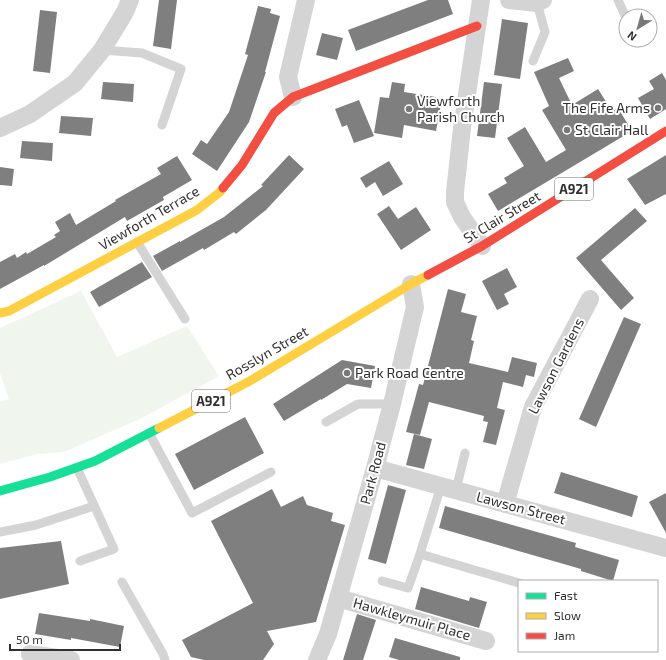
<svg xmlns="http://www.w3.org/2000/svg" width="666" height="660" font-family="'Exo 2',sans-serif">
  <rect width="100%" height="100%" fill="#fff"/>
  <path fill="#f0f5ed" d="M81 291 117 357 187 326 219 376 142 418 64 452 37 454 0 464V401L9 399 0 373V328Z"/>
  <path fill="#7f7f7f" d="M159 0H177L171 49 153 46Z
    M428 0H448L453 14 356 51 348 30Z
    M258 6 271 9 270 13 280 16 265 72H266L249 122 217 171 192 154 201 140 207 144 229 112 248 55 245 54Z
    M40 10 57 12 50 73 33 71Z
    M502 19 528 23 520 79 494 75Z
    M322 33 343 38 337 60 316 55Z
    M568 58 574 71 559 78 572 105 598 89 612 111 618 108 632 131 498 211 488 194 507 183 504 178 524 166 507 138 525 127 546 162 566 150 542 110 549 106 534 72Z
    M662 73 666 80V109L650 119 638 98 654 89 649 81Z
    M103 82 134 84 133 102 101 99Z
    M392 82 405 84 404 92 442 98 436 131 404 125 402 138 374 133 380 97 389 98Z
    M484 82 502 84 495 138 477 136Z
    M359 100 374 136 354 143 347 125 342 127 335 109Z
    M61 116 93 118 91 136 59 133Z
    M22 141 53 143 52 161 20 158Z
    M289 155 304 169 266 210 236 234 234 232 204 250 203 248 162 271 153 256 180 241V242L224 217 263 186 261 185Z
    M666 155V194L645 205 627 179Z
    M177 156 192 180 163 197 164 200 127 221 125 217 44 266V265L0 289V262L15 254 17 258 26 252 27 254 56 237 54 235 60 231 55 222 70 213 76 225 116 201 115 200 161 174 157 168Z
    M389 161 403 184 383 196 375 182 366 188 360 178Z
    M0 167 14 169 12 186 0 185Z
    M389 206 398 219 416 207 431 230 401 250 377 214Z
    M635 208 647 221 601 260 634 298 621 310 576 258Z
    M142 262 152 277 99 307 90 292Z
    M507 268 517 287 504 294 509 304 497 310 482 281Z
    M448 289 466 294 461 312 477 316 471 340 474 341 469 363 508 372 512 357 537 363 534 377 526 375 523 387 503 382 497 408 505 410 496 445 483 442 488 422 483 421 484 416 429 402 420 435 406 432 419 384 423 385Z
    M624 317 641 324 596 427 579 419Z
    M342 360 375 366 371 388 347 384 321 400V399L284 421 273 404Z
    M245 417 264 453 194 490 175 454Z
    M414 434 432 439 424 469 406 465Z
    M561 472 638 496 632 517 554 493Z
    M388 485 406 490 386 564 368 559Z
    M272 489 281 507 303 496 307 505 333 513 331 521 345 525 316 622 267 631 274 644 263 660H204L191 657 182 640 253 603 211 521Z
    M666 493V533L649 502Z
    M445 506 576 543 575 547 619 560 613 581 581 571V569L439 528Z
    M61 541 69 584 0 599V548Z
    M421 587 469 601 470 597 487 602 479 628 415 609Z
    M39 613 90 621V619L124 626 120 647 71 638V640L35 634Z
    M357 614 376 620 363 660H343Z
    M395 638 460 657V660H399L389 657Z"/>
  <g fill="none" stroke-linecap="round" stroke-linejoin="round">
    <path stroke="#d4d4d4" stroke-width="9" d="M618 0 626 18
      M102 50 142 53 181 69 162 125
      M533 61 545 32 537 3
      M137 242 185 319
      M326 422 358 404H392
      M149 433 192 513 271 472
      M77 468 114 549 80 561
      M441 486 420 554 519 583
      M456 490 465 453
      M0 532 36 525 94 506
      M382 581 408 588 420 554
      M122 582 163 654 165 660"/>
    <path stroke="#d4d4d4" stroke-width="18" d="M481 0 462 128 455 192V202L462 217 482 246
      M509 0 537 3 543 0
      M293 97 288 77 306 0
      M0 128 30 114 75 83 102 50 125 12 130 0
      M375 468 666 548
      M505 504 533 407 590 299
      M338 598 486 641
      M30 654 71 660
      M317 660 328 634 375 468 392 404 415 307 411 284"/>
    <path stroke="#16e098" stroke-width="9" d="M0 491 50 477 95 461 159 428"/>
    <path stroke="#ffcf43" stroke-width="9" d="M0 313 9 311 197 210 220 192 223 188
      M159 428 248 382 411 284 428 275"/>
    <path stroke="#f24e42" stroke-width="9" d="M223 188 242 165 274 113 293 97 477 26
      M428 275 482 246 666 131"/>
  </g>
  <g fill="#787878" stroke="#fff" stroke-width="1.5">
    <circle cx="658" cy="108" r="4"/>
    <circle cx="409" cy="109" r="4"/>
    <circle cx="567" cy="130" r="4"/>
    <circle cx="347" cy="373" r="4"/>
  </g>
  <g text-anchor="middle" stroke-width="4" stroke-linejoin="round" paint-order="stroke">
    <g fill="#fff" stroke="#6e6e6e" stroke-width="1">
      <rect x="555" y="178" width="38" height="22" rx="3"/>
      <rect x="192" y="390" width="38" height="22" rx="3"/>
    </g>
    <g font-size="13" font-weight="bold" fill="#303030">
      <text x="574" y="194">A921</text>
      <text x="211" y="406">A921</text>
    </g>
    <g font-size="14" fill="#303030" stroke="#fff" text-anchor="start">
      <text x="417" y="106">Viewforth<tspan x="417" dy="16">Parish Church</tspan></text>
      <text x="650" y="113" text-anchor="end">The Fife Arms</text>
      <text x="575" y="135">St Clair Hall</text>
      <text x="355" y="378">Park Road Centre</text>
    </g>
    <g font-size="14" fill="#303030" stroke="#fff">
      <text transform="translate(502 217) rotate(-31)" y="5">St Clair Street</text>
      <text transform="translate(149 218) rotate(-30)" y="5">Viewforth Terrace</text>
      <text transform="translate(267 353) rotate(-30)" y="5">Rosslyn Street</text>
      <text transform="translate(556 366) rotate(-63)" y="5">Lawson Gardens</text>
      <text transform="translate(373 473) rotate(-75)" y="5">Park Road</text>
      <text transform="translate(521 508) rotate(15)" y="5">Lawson Street</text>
      <text transform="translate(412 619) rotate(16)" y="5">Hawkleymuir Place</text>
    </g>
  </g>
  <rect x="518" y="580" width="140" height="72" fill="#ffffff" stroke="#acacac"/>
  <rect x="526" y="593" width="20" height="6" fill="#16e098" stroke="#acacac"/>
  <text x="554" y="600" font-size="12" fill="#303030">Fast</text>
  <rect x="526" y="613" width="20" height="6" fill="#ffcf43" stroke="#acacac"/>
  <text x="554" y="620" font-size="12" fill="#303030">Slow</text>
  <rect x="526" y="633" width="20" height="6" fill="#f24e42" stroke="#acacac"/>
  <text x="554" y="640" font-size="12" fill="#303030">Jam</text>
  <g transform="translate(638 28) rotate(217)"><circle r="19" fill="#ffffff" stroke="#acacac"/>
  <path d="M0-3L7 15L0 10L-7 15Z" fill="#787878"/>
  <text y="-6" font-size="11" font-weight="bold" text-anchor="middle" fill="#303030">N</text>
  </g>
  <path d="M10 644v6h110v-6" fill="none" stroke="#303030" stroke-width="2"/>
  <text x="16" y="644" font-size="12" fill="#303030" stroke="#ffffff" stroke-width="3" paint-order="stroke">50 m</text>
</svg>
